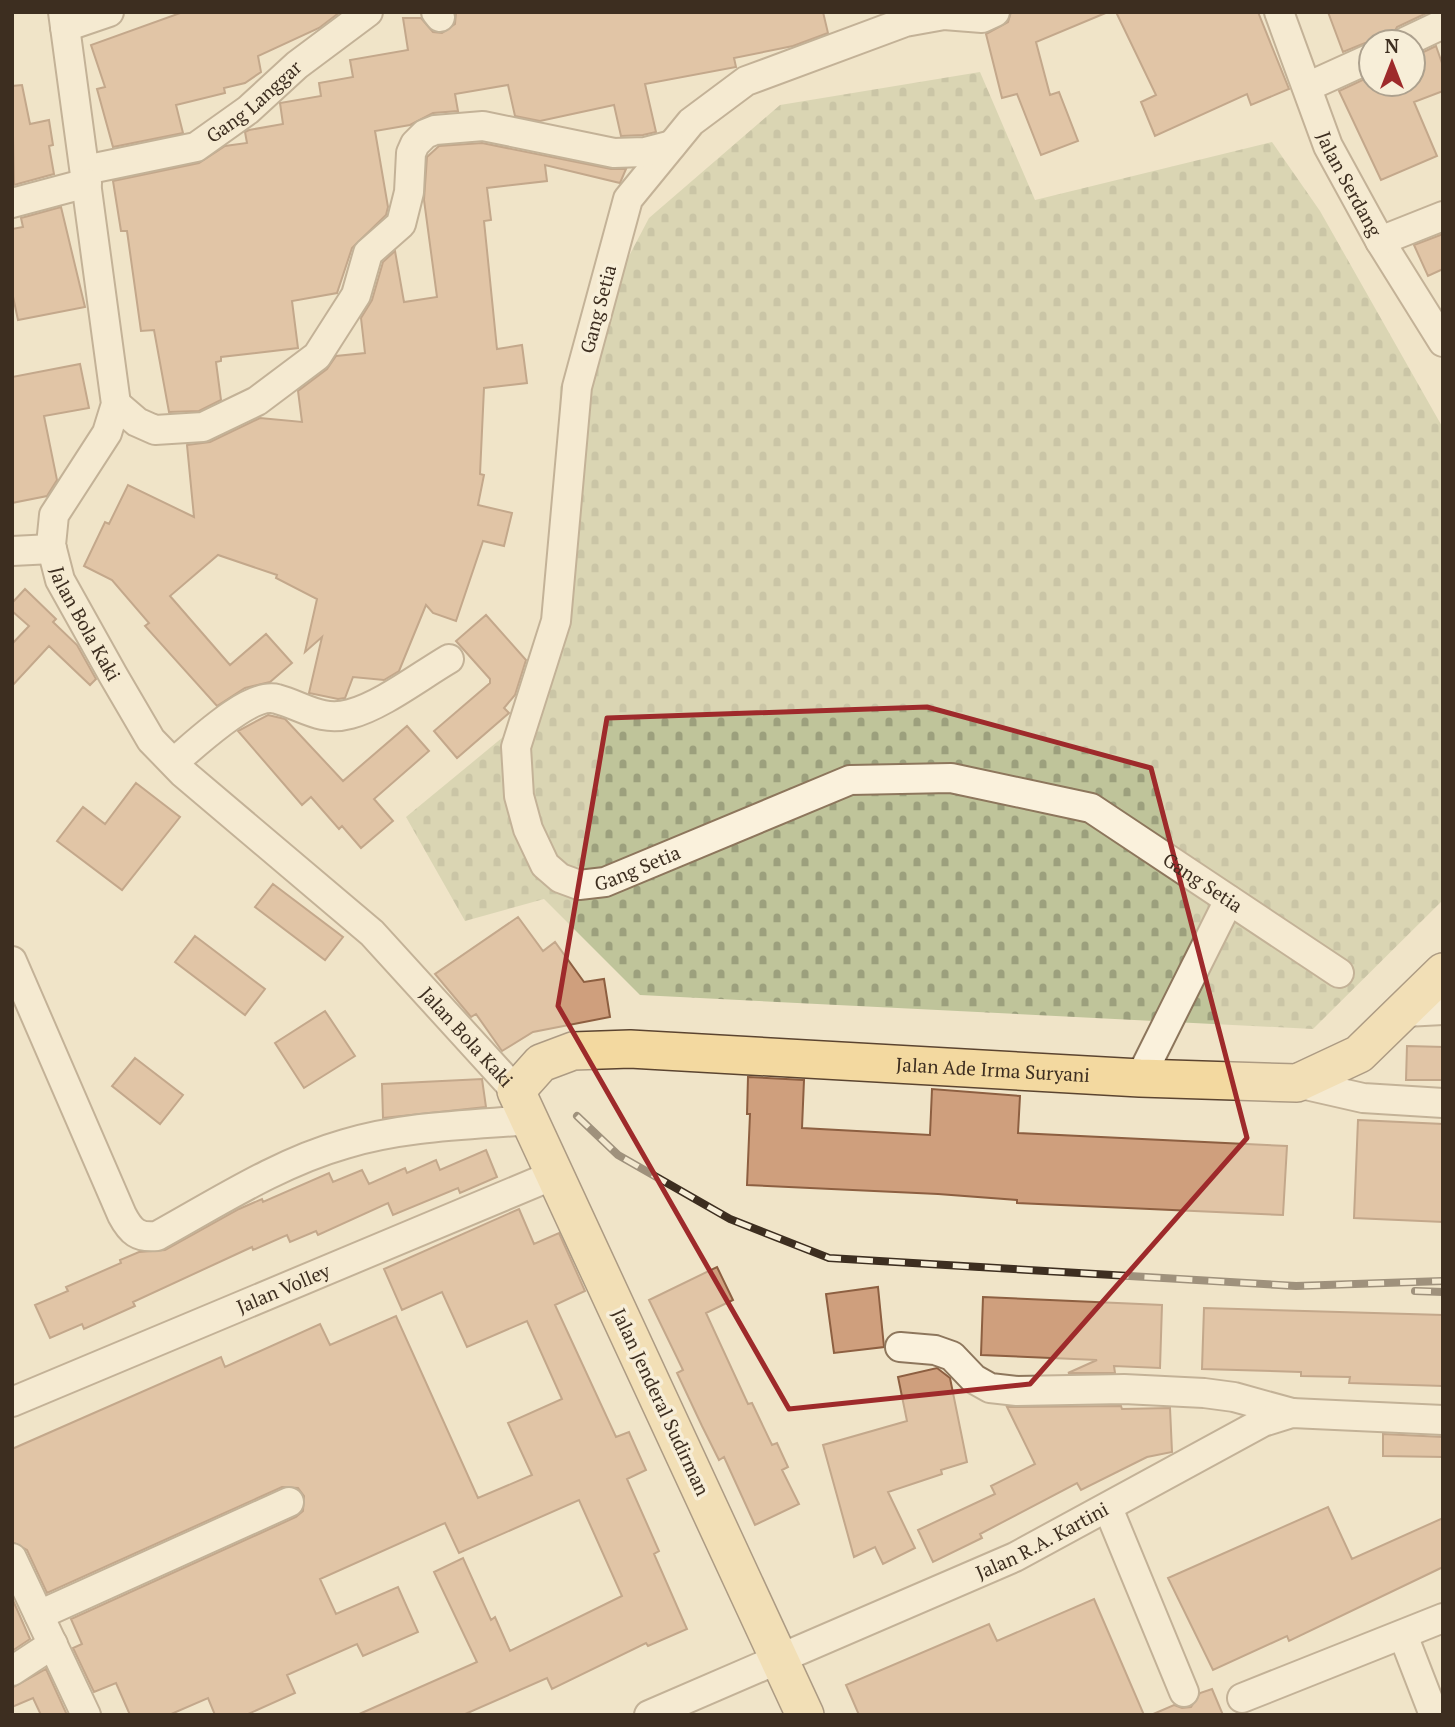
<svg xmlns="http://www.w3.org/2000/svg" width="1455" height="1727" font-family="'PT Serif',serif">
  <defs>
    <pattern id="cemetery-stones" width="16" height="16" patternUnits="userSpaceOnUse" patternTransform="scale(1.75)"><rect width="16" height="16" fill="#bfc49a"/><path d="M2 7V4a2 2 0 0 1 4 0v3zM10 15v-3a2 2 0 0 1 4 0v3z" fill="#9ca07d"/></pattern>
  </defs>
  <rect width="100%" height="100%" fill="#f0e4c8"/>
  <path fill="url(#cemetery-stones)" d="M980 72 1035 200 1272 142 1320 211 1443 428V900L1313 1029 640 995 544 899 465 921 406 817 542 705 556 554 560 387 649 218 780 105Z"/>
  <path fill="#cf9f7d" stroke="#8d5f41" stroke-width="2" d="M183 12H340L319 28 258 56 261 72 245 83 224 88 225 93 176 105 183 133 113 147 97 89 105 87 91 45Z
    M456 12H823L828 33 793 46 734 58 736 67 645 84 656 132 643 135 621 136 614 105 540 121 515 116 508 85 455 94 458 111 433 113 410 125 375 131 388 207 386 215 352 248 337 293 292 301 298 348 221 357V361L216 362 221 400 199 411 169 412 154 330 141 331 127 231H121L113 181 199 163 225 146 247 143 245 132 249 130 283 124 280 103 321 96 319 83 353 77 350 60 408 50 403 18H421L433 32 442 33 455 24Z
    M1011 12H1108L1036 42 1050 95 1059 92 1078 141 1041 155 1017 94 1002 98 986 34 1008 22Z
    M1116 12H1258L1289 89 1251 105 1247 94 1155 136 1141 102 1156 95Z
    M1328 12H1429L1397 27 1389 42 1365 43 1343 52Z
    M1436 46 1443 66V91L1414 102 1437 156 1381 180 1339 91 1371 76V84H1413V57Z
    M22 85 30 124 49 120 53 145 49 146 54 174 14 185 12 86Z
    M482 143 611 169H626L620 183 545 165 547 181 487 188 491 220 484 221 497 349 522 345 527 383 484 388 480 474 484 475 478 505 512 513 504 546 483 541 456 621 433 613 426 605 399 671 384 680 353 677 345 698 338 699 309 693 322 637 305 652 317 599 276 578 277 575 218 555 170 596 230 665 266 634 292 663 270 682 245 688 217 706 145 626 149 623 112 580 84 566 105 522 109 524 128 485 194 517 187 445 210 442 260 418 302 422 298 391 327 369 336 356 365 353 361 318 372 300 383 262 395 251 404 302 437 297 424 200 427 157 439 146Z
    M61 207 85 307 18 320 12 292V229L23 227 21 218Z
    M1443 234V269L1428 276 1414 245Z
    M80 364 89 408 44 416 57 480 47 496 12 503V377Z
    M25 589 56 619 53 622 77 645 96 679 90 685 49 646 12 686V644L29 626 12 611V603Z
    M486 615 526 660 515 695 504 708 509 713 457 758 434 731 490 683V679L456 641Z
    M268 715 285 719 343 781 407 726 429 751 374 799 393 821 361 848 342 826 339 829 311 797 302 805 238 731Z
    M136 783 180 817 122 890 57 841 83 807 105 824Z
    M273 884 343 937 325 960 255 907Z
    M518 917 543 951 555 942 584 982 604 979 610 1017 533 1032 502 1051 476 1014 471 1017 435 974Z
    M195 936 265 989 245 1015 175 962Z
    M325 1011 355 1056 304 1088 275 1043Z
    M1407 1046 1443 1047V1080H1406Z
    M135 1058 183 1095 160 1124 112 1086Z
    M748 1077 804 1080 802 1128 930 1135 932 1089 1020 1096 1018 1133 1287 1146 1283 1215 1017 1203V1200L938 1194 747 1185 750 1114H747Z
    M482 1079 486 1107 383 1118 382 1084Z
    M1358 1120 1443 1124V1222L1354 1218Z
    M486 1150 497 1177 460 1193 458 1188 393 1215 388 1203 318 1235 316 1231 290 1242 287 1235 253 1250 252 1247 133 1302 135 1306 84 1329 82 1324 50 1338 35 1305 68 1291 66 1287 121 1263 120 1260 139 1252 165 1250 239 1209 262 1199 263 1202 329 1173 333 1182 362 1170 369 1184 405 1168 407 1173 436 1160 440 1170Z
    M519 1209 534 1244 559 1233 585 1291 555 1305 616 1437 629 1432 646 1470 627 1479 659 1551 654 1554 687 1629 648 1646 646 1643 552 1689 547 1678 463 1715H357L477 1662 434 1572 463 1558 491 1620 495 1617 510 1651 622 1596 579 1500 459 1553 445 1523 320 1579 336 1614 398 1587 418 1632 363 1656 357 1644 287 1675 295 1693 246 1715H215L208 1698 169 1715H130L116 1683 94 1692 73 1648 82 1644 71 1619 296 1517 303 1511 304 1496 298 1488 282 1487 47 1593 27 1550 12 1542V1449L221 1357 225 1367 320 1324 330 1345 396 1316 478 1498 532 1475 508 1423 562 1399 527 1321 467 1347 442 1292 402 1310 384 1269Z
    M717 1267 733 1300 706 1313 748 1404 752 1403 772 1445 777 1443 788 1467 782 1470 799 1504 755 1525 724 1457 719 1460 702 1426 677 1373 683 1370 649 1300Z
    M878 1287 884 1347 834 1353 826 1294Z
    M983 1297 1162 1305 1160 1368 1114 1366 1115 1373H1068L1097 1360 981 1355Z
    M1204 1308 1443 1315V1386L1349 1383 1350 1377 1301 1376V1372L1202 1369Z
    M937 1368 950 1378 967 1462 941 1470 942 1474 888 1492 915 1548 883 1564 875 1547 854 1557 823 1445 907 1421 898 1377Z
    M1121 1406 1122 1409 1170 1408 1172 1452 1147 1457 1081 1490 1077 1483 980 1534 982 1538 933 1562 918 1530 995 1494 991 1486 1035 1464 1007 1407Z
    M1383 1434 1443 1437V1457L1383 1456Z
    M1328 1507 1352 1559 1443 1518V1567L1289 1641 1287 1636 1213 1670 1168 1578Z
    M12 1598 30 1639 12 1651Z
    M1094 1599 1144 1715H859L846 1685 989 1624 997 1641Z
    M46 1669 67 1715H41L33 1698 12 1707V1688Z
    M1212 1689 1223 1715H1151L1174 1705 1182 1708 1191 1707 1200 1693Z"/>
  <g fill="none" stroke-linecap="round" stroke-linejoin="round">
    <defs>
      <g id="minor">
        <path id="s1" d="M63 12 116 404 107 433 54 515 51 545 60 580 113 675 151 740 183 773 372 933 516 1091"/>
        <path d="M436 12 440 17"/>
        <path id="s2" d="M995 12 982 18 944 15 905 22 746 81 691 122 628 199 577 387 556 621 516 747 519 796 528 829 545 865 560 878 579 885 605 882 850 780 951 778 1091 808 1339 973"/>
        <path id="s3" d="M1279 12 1328 146 1380 241 1443 342"/>
        <path d="M65 27 109 12"/>
        <path d="M1405 42 1443 24"/>
        <path d="M1307 87 1371 58"/>
        <path id="s4" d="M85 170 196 147 248 110 297 65 368 12"/>
        <path d="M12 203 87 183"/>
        <path d="M1380 241 1443 216"/>
        <path d="M116 404 137 422 155 430 203 427 257 401 317 356 356 295 368 253 401 224 409 192 411 153 415 144 425 134 435 130 483 126 614 153 645 152 672 145"/>
        <path d="M12 551 52 549"/>
        <path d="M174 762C195 745 250 691 277 699 303 706 321 722 350 714 381 706 420 676 449 659"/>
        <path d="M12 961 122 1215C131 1232 138 1238 157 1236 217 1203 278 1163 345 1144 404 1126 469 1125 531 1120"/>
        <path d="M1405 1012 1443 1010"/>
        <path d="M1140 1078 1229 900"/>
        <path d="M1297 1083 1363 1098 1443 1103"/>
        <path d="M900 1347 935 1350 952 1356 974 1379 990 1388 1017 1391 1124 1389 1204 1393 1234 1397 1292 1413"/>
        <path id="s5" d="M12 1402 556 1174"/>
        <path d="M1108 1508 1184 1692"/>
        <path d="M12 1558 86 1715"/>
        <path d="M39 1615 289 1502"/>
        <path d="M1403 1635 1434 1715"/>
        <path d="M12 1671 53 1644"/>
        <path d="M1242 1698 1443 1618"/>
        <path id="s6" d="M649 1715 1015 1557 1263 1422 1292 1413 1443 1420"/>
      </g>
      <g id="major">
        <path id="s7" d="M805 1715 516 1091 541 1063 573 1051 630 1049 1140 1078 1297 1083 1359 1054 1443 972"/>
      </g>
    </defs>
    <use href="#minor" stroke="#8d765c" stroke-width="32"/>
    <use href="#major" stroke="#5b4430" stroke-width="40"/>
    <use href="#minor" stroke="#faf1dc" stroke-width="28"/>
    <use href="#major" stroke="#f3d9a0" stroke-width="37"/>
    <defs>
      <path id="rail" d="M577 1116 618 1155 730 1219 829 1258 1296 1286 1443 1281
        M1415 1291 1443 1292"/>
    </defs>
    <use href="#rail" stroke="#3d2e20" stroke-width="8"/>
    <use href="#rail" stroke="#f7eed8" stroke-width="5" stroke-dasharray="16" stroke-linecap="butt"/>
  </g>
  <path d="M0 0H1455V1727H0ZM927 707 1151 768 1247 1138 1030 1384 789 1409 558 1006 607 718Z" fill="#f0e4c8" fill-opacity=".55" fill-rule="evenodd"/>
  <path fill="none" stroke="#9e2a2b" stroke-width="5" stroke-linejoin="round" d="M927 707 1151 768 1247 1138 1030 1384 789 1409 558 1006 607 718Z"/>
  <g text-anchor="middle" stroke-width="7" stroke-linejoin="round" paint-order="stroke">
    <g font-size="19" fill="#3d2e20" stroke="#f7eed8">
      <text dy="7" stroke="none"><textPath href="#s4" startOffset="187">Gang Langgar</textPath></text>
      <text dy="7" stroke="none"><textPath href="#s3" startOffset="186">Jalan Serdang</textPath></text>
      <text transform="translate(598 309) rotate(-75)" y="7">Gang Setia</text>
      <text dy="7" stroke="none"><textPath href="#s1" startOffset="640">Jalan Bola Kaki</textPath></text>
      <text dy="7" stroke="none"><textPath href="#s2" startOffset="1216">Gang Setia</textPath></text>
      <text dy="7" stroke="none"><textPath href="#s2" startOffset="1825">Gang Setia</textPath></text>
      <text dy="7" stroke="none"><textPath href="#s1" startOffset="1208">Jalan Bola Kaki</textPath></text>
      <text dy="7" stroke="none"><textPath href="#s7" startOffset="1180">Jalan Ade Irma Suryani</textPath></text>
      <text dy="7" stroke="none"><textPath href="#s5" startOffset="294">Jalan Volley</textPath></text>
      <text transform="translate(661 1402) rotate(65)" y="7">Jalan Jenderal Sudirman</text>
      <text dy="7" stroke="none"><textPath href="#s6" startOffset="430">Jalan R.A. Kartini</textPath></text>
    </g>
  </g>
  <rect width="1455" height="1727" fill="none" stroke="#3d2e20" stroke-width="28"/>
  <g transform="translate(1392 63)"><circle r="33" fill="#f7eed8" stroke="#ada18e" stroke-width="2"/>
  <path d="M0-5L12 26L0 18L-12 26Z" fill="#9e2a2b"/>
  <text y="-10" font-size="19" font-weight="bold" text-anchor="middle" fill="#3d2e20">N</text>
  </g>
</svg>
